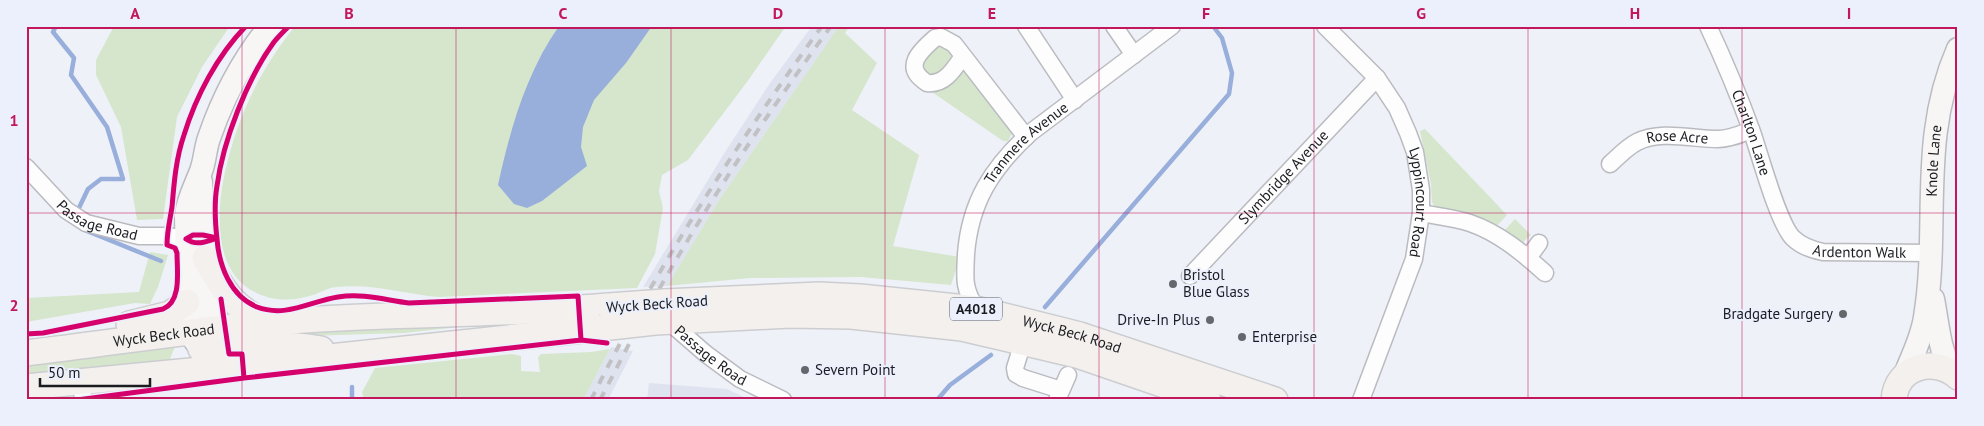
<svg xmlns="http://www.w3.org/2000/svg" width="1984" height="426" font-family="'PT Sans',sans-serif">
  <rect width="100%" height="100%" fill="#eff1f8"/>
  <path fill="#dee3ef" d="M812 26H839L719 200 667 286 643 287 725 152 770 83Z
    M611 347 633 351 608 400H583Z
    M649 383 727 389 750 400H647Z"/>
  <path fill="#d5e6cd" d="M114 26H230L202 67 177 117 163 219 137 220 121 127 96 75V60Z
    M295 26H786L747 82 688 160 662 175 659 191 663 208 655 254 637 288 439 297C405 294 371 283 337 287 330 287 323 291 316 294 299 300 281 302 264 296 192 272 224 157 246 107 258 78 276 50 295 26Z
    M839 26H850L845 33 877 63 852 110 919 155 893 246 960 257 951 285 861 277 750 278 667 286 719 200Z
    M943 45 951 51V60L937 76H929L921 71 922 61 936 46Z
    M965 69 1010 130 1012 133 1008 141H1003L932 92 952 82Z
    M1425 129 1507 215 1495 228 1436 208 1432 202 1431 184 1420 131Z
    M1515 219 1531 235 1521 244 1503 232Z
    M150 252 168 255 158 287 150 304 135 303 26 322V298L139 292Z
    M525 320 526 328 496 329 477 325 404 333 272 337 293 328Z
    M176 344 170 359 163 364 26 378V361Z
    M610 349 583 400H364L362 392 375 368 512 354 521 356V371L540 372 538 357 541 354 591 352Z"/>
  <path fill="#98afdb" d="M559 26H652L626 63 594 100 583 127 581 147 587 166 542 201 527 208 514 204 498 185C510 130 526 73 559 26Z"/>
  <g fill="none" stroke-linecap="round" stroke-linejoin="round">
    <path stroke="#98afdb" stroke-width="4.5" d="M56 26 53 32 74 58 71 75 107 127 123 179H101L88 189 77 212
      M82 229 161 261
      M1045 307 1229 94 1232 73 1222 38 1213 26
      M352 387V400
      M937 400 950 385 991 355"/>
    <defs>
      <g id="street">
        <path d="M1026 26 1075 100"/>
        <path d="M1114 26 1134 55"/>
        <path id="s1" d="M1325 26 1377 78 1397 108 1408 133 1415 152 1421 190V213L1414 259 1361 400"/>
        <path id="s2" d="M1708 26C1724 60 1739 96 1752 132 1760 155 1778 223 1793 238 1801 246 1813 250 1823 252L1930 253"/>
        <path d="M963 56C954 69 945 85 927 83 902 67 920 51 935 38L941 37 954 44 1026 137"/>
        <path id="s3" d="M1610 164C1618 157 1627 147 1637 142 1661 130 1692 139 1718 139 1730 139 1741 134 1751 130"/>
        <path id="s4" d="M26 167 66 210 86 223 139 236H167L186 239"/>
        <path d="M1421 213C1437 216 1455 218 1470 223 1499 233 1523 253 1545 273"/>
        <path d="M1528 258 1539 243"/>
        <path id="s5" d="M1190 276 1377 78"/>
        <path id="s6" d="M976 309C963 286 965 280 966 254 970 202 992 168 1030 133L1172 26"/>
        <path id="s7" d="M668 321 706 354 740 379 783 400"/>
        <path d="M1023 342 1015 368 1016 374 1023 378 1061 390"/>
        <path d="M82 382 83 400"/>
        <path d="M1057 400 1068 375"/>
      </g>
      <g id="secondary">
        <path d="M201 182 209 315 202 346"/>
        <path d="M1933 299C1938 325 1939 348 1951 372"/>
        <path d="M199 346 188 331 186 215C188 199 195 187 201 171 205 161 205 149 209 138 223 97 243 59 270 26"/>
        <path id="s8" d="M1905 375C1912 356 1922 338 1925 317 1940 225 1918 140 1958 49"/>
      </g>
      <g id="primary">
        <path d="M205 258C223 290 232 307 266 323"/>
        <path id="s9" d="M664 302 819 295 860 297 976 309 1080 335 1275 400"/>
        <path d="M655 322 790 315 851 316 962 328 1077 355 1208 400"/>
        <path d="M129 324 170 314 187 302"/>
        <path d="M201 349C244 346 278 342 321 349"/>
        <path id="s10" d="M26 353C119 342 211 327 304 320 405 313 507 315 609 306"/>
        <path d="M26 387 292 361 601 328"/>
        <path d="M1894 400C1896 366 1935 356 1958 377"/>
      </g>
    </defs>
    <use href="#street" stroke="#babbc0" stroke-width="19"/>
    <use href="#secondary" stroke="#babbc0" stroke-width="25"/>
    <use href="#primary" stroke="#cccdd0" stroke-width="28"/>
    <use href="#street" stroke="#fdfdfe" stroke-width="16"/>
    <use href="#secondary" stroke="#f8f6f5" stroke-width="22"/>
    <use href="#primary" stroke="#f4f0ed" stroke-width="25"/>
    <path stroke="#c1c1c3" stroke-width="4" stroke-dasharray="9 9" stroke-linecap="butt" d="M591 400C656 268 736 145 822 26
      M600 400C620 362 639 323 661 286 712 196 770 110 831 26"/>
    <defs>
      <path id="primary-bridge" d="M609 306 664 302
        M601 328 655 322"/>
    </defs>
    <use href="#primary-bridge" stroke="#cccdd0" stroke-width="28" stroke-linecap="butt"/>
    <use href="#primary-bridge" stroke="#f4f0ed" stroke-width="25"/>
    <defs>
      <path id="cycleway" d="M289 26C284 31 278 37 274 42 247 79 223 141 217 186 214 203 215 221 217 239 219 265 230 296 257 307 286 318 311 301 338 297 363 293 385 300 409 303L578 296 581 340
        M193 235H203L217 238C206 242 196 246 186 239Z
        M221 299 229 354H242L244 378
        M26 334 43 333 163 309C182 301 177 271 177 253L175 248 167 245C167 231 170 220 172 207 174 183 176 158 184 135 196 96 217 56 246 26
        M77 400 244 378 581 340 607 343"/>
    </defs>
    <use href="#cycleway" stroke="#ebf0fc" stroke-width="8"/>
    <use href="#cycleway" stroke="#d6006c" stroke-width="5"/>
  </g>
  <path fill="none" stroke="#c2185b" stroke-width="1" stroke-opacity="0.55" d="M242 26V400M456 26V400M671 26V400M885 26V400M1099 26V400M1314 26V400M1528 26V400M1742 26V400M26 213H1958"/>
  <g fill="#65676c" stroke="#ebf0fc" stroke-width="2">
    <circle cx="1173" cy="284" r="5"/>
    <circle cx="1843" cy="314" r="5"/>
    <circle cx="1210" cy="320" r="5"/>
    <circle cx="1242" cy="337" r="5"/>
    <circle cx="805" cy="370" r="5"/>
  </g>
  <g text-anchor="middle" stroke-width="4" stroke-linejoin="round" paint-order="stroke">
    <rect fill="#ebf0fc" stroke="#595c62" stroke-width="1" x="950" y="297.5" width="52" height="23" rx="4"/>
    <g font-size="14" font-weight="bold" fill="#1b1c20">
      <text x="976" y="314">A4018</text>
    </g>
    <g font-size="15" fill="#1b1c20" stroke="#ebf0fc">
      <text dy="5" stroke="none"><textPath href="#s2" startOffset="115">Charlton Lane</textPath></text>
      <text dy="5" stroke="none"><textPath href="#s3" startOffset="76">Rose Acre</textPath></text>
      <text dy="5" stroke="none"><textPath href="#s6" startOffset="188">Tranmere Avenue</textPath></text>
      <text dy="5" stroke="none"><textPath href="#s8" startOffset="218">Knole Lane</textPath></text>
      <text dy="5" stroke="none"><textPath href="#s5" startOffset="136">Slymbridge Avenue</textPath></text>
      <text dy="5" stroke="none"><textPath href="#s1" startOffset="208">Lyppincourt Road</textPath></text>
      <text dy="5" stroke="none"><textPath href="#s4" startOffset="92">Passage Road</textPath></text>
      <text dy="5" stroke="none"><textPath href="#s2" startOffset="299">Ardenton Walk</textPath></text>
      <text transform="translate(657 304) rotate(-4)" y="5">Wyck Beck Road</text>
      <text dy="5" stroke="none"><textPath href="#s10" startOffset="139">Wyck Beck Road</textPath></text>
      <text dy="5" stroke="none"><textPath href="#s9" startOffset="412">Wyck Beck Road</textPath></text>
      <text dy="5" stroke="none"><textPath href="#s7" startOffset="55">Passage Road</textPath></text>
    </g>
    <g font-size="15" fill="#1b1c20" stroke="#ebf0fc" text-anchor="start">
      <text x="1183" y="280">Bristol<tspan x="1183" dy="17">Blue Glass</tspan></text>
      <text x="1833" y="319" text-anchor="end">Bradgate Surgery</text>
      <text x="1200" y="325" text-anchor="end">Drive-In Plus</text>
      <text x="1252" y="342">Enterprise</text>
      <text x="815" y="375">Severn Point</text>
    </g>
  </g>
  <rect width="1984" height="426" fill="none" stroke="#ebf0fc" stroke-width="55"/>
  <path d="M40 378v8h110v-8" fill="none" stroke="#1b1c20" stroke-width="2.5"/>
  <text x="48" y="378" font-size="15" fill="#1b1c20" stroke="#ebf0fc" stroke-width="4" paint-order="stroke">50 m</text>
  <rect x="28" y="28" width="1928" height="370" fill="none" stroke="#c2185b" stroke-width="2"/>
  <g font-size="16" text-anchor="middle" font-weight="bold" fill="#c2185b">
    <text x="135" y="19">A</text>
    <text x="349" y="19">B</text>
    <text x="563" y="19">C</text>
    <text x="778" y="19">D</text>
    <text x="992" y="19">E</text>
    <text x="1206" y="19">F</text>
    <text x="1421" y="19">G</text>
    <text x="1635" y="19">H</text>
    <text x="1849" y="19">I</text>
    <text x="14" y="126">1</text>
    <text x="14" y="311">2</text>
  </g>
</svg>
